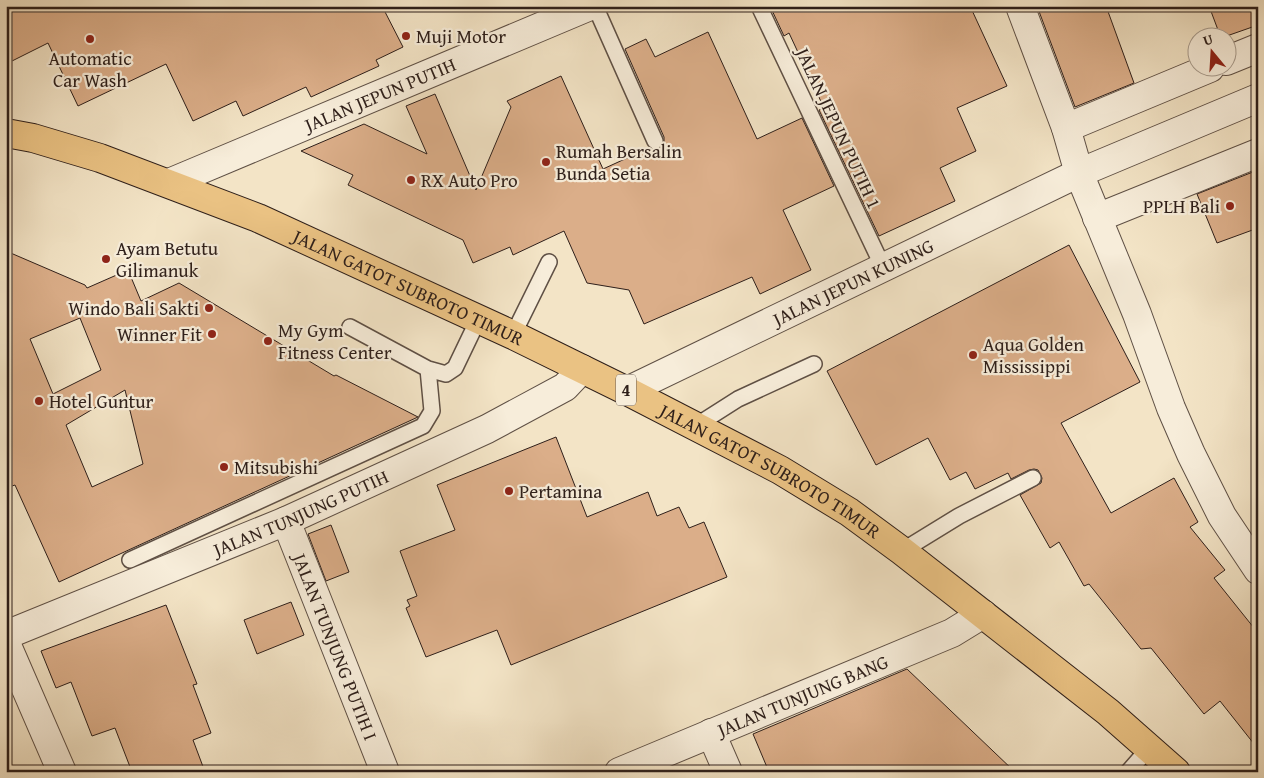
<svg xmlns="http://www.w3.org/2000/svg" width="1264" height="778" font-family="'Gentium Book Plus',serif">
  <rect width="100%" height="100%" fill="#f3e4c6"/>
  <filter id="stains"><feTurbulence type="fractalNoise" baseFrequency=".004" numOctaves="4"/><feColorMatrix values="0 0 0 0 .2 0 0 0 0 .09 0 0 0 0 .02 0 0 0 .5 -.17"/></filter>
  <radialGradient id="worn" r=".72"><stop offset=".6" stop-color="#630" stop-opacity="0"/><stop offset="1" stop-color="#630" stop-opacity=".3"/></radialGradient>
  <path fill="#dbae89" stroke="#2e1f1a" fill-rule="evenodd" d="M6 6H382L403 47 376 60 379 66 311 97 306 87 243 116 236 101 193 121 166 64 78 106 48 43 6 64Z
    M770 6H970L1007 86 957 108 976 151 940 168 955 201 879 236 819 110 824 108 789 33 784 36Z
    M1037 6H1106L1134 83 1075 107Z
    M1209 6H1258V25L1221 38Z
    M708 32 757 139 802 118 834 186 783 210 811 270 760 294 752 277 644 324 629 290 587 283 564 231 513 255 510 247 473 263 463 240 348 185 353 175 301 151 364 124 427 154 406 106 435 94 476 190 511 107 507 101 561 76 603 169 649 148 654 150 659 149 664 142V137L625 49 646 39 655 57Z
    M1258 170V228L1217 243 1197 194Z
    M1069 245 1140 382 1061 423 1111 513 1174 478 1198 522 1190 527 1225 570 1214 578 1258 633V749L1220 701 1204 714 1151 648 1141 649 1089 584 1084 586 1059 542 1050 548 1020 495 1041 483 1042 478 1038 470 1034 469 1029 470 1011 479 1008 473 975 489 966 472 950 480 928 438 876 465 827 371Z
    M6 251 85 285 87 288 128 270 141 301 179 283 334 376 336 375 418 417 59 582 15 485 6 488ZM80 318 101 370 53 394 30 339ZM125 390 143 464 92 487 66 425Z
    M556 437 587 517 648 492 657 516 679 507 689 528 704 522 727 577 511 665 497 630 426 657 406 608 410 606 407 600 417 596 400 551 455 530 437 485Z
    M331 525 349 572 326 581 308 534Z
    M291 602 304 635 257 654 244 620Z
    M166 605 197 684 193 685 211 733 193 740 205 772H132L115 728 92 736 71 682 56 688 41 651Z
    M907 669 1015 772H769L753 734Z"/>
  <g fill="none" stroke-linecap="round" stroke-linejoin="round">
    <defs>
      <path id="lane" d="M595 6 655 141
        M759 6 883 267
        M350 327 428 369 446 374 455 368 478 320
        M513 335 549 262
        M694 427 738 399 814 364
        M902 551 959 516 1033 478
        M130 560 423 426 432 411 428 369
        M1128 772 1149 748"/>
      <g id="street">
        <path d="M1020 6 1066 128 1079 173 1137 314 1171 408 1191 454 1222 516 1258 570"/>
        <path d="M1226 61 1258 48"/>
        <path d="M1066 128 1210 68"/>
        <path id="s1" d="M169 183 590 6"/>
        <path d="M1097 218 1258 153"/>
        <path id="s2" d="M627 391 1079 173 1258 98"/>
        <path id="s3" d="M286 521 385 772"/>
        <path id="s4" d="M6 635 286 521 487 429 565 387 582 369"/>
        <path d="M6 643 62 772"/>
        <path d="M711 733 728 772"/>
        <path id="s5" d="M619 772 952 633 983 614"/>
      </g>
      <g id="highway">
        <path id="s6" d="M6 133 33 138 100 158 258 218 513 335 627 391 780 470 849 512 902 551 1108 712 1176 772"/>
      </g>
    </defs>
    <use href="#lane" stroke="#5f5045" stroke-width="18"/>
    <use href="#street" stroke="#5f5045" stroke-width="30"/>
    <use href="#highway" stroke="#2e1f1a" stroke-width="30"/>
    <use href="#lane" stroke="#f7edda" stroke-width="15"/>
    <use href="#street" stroke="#f7edda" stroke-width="28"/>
    <use href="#highway" stroke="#eac283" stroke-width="28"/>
  </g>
  <g fill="#8f2418" stroke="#f7edda" stroke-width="2">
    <circle cx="406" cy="36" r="5"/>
    <circle cx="90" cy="39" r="5"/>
    <circle cx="546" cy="162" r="5"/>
    <circle cx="411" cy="180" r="5"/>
    <circle cx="1230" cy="206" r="5"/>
    <circle cx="106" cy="259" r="5"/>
    <circle cx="209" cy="308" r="5"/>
    <circle cx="212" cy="334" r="5"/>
    <circle cx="268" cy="341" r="5"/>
    <circle cx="973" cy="355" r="5"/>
    <circle cx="39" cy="401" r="5"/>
    <circle cx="224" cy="467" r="5"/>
    <circle cx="509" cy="491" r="5"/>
  </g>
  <g text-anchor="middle" stroke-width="4.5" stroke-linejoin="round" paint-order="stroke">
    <rect fill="#f7edda" stroke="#6a5d54" stroke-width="1" x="616" y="374.5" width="20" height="31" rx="4"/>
    <g font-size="18" font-weight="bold" fill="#2e1f1a">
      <text x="626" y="396">4</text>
    </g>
    <g font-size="19" fill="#2e1f1a" stroke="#f7edda" text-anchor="start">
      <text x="416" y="43">Muji Motor</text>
      <text x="90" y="65" text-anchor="middle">Automatic<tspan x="90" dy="22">Car Wash</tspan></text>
      <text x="556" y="158">Rumah Bersalin<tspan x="556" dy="22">Bunda Setia</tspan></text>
      <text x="421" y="187">RX Auto Pro</text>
      <text x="1220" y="213" text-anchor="end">PPLH Bali</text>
      <text x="116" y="255">Ayam Betutu<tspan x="116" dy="22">Gilimanuk</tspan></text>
      <text x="199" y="315" text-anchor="end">Windo Bali Sakti</text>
      <text x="278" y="337">My Gym<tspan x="278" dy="22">Fitness Center</tspan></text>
      <text x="202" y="341" text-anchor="end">Winner Fit</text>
      <text x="983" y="351">Aqua Golden<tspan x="983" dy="22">Mississippi</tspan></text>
      <text x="49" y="408">Hotel Guntur</text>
      <text x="234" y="474">Mitsubishi</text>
      <text x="519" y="498">Pertamina</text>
    </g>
    <g font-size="19" fill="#2e1f1a" stroke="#f7edda">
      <text dy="7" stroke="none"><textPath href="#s1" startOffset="229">JALAN JEPUN PUTIH</textPath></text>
      <text transform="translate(839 128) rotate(65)" y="7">JALAN JEPUN PUTIH 1</text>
      <text dy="7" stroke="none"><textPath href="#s2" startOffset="251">JALAN JEPUN KUNING</textPath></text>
      <text dy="7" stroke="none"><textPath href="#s6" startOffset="432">JALAN GATOT SUBROTO TIMUR</textPath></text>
      <text dy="7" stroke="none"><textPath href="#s6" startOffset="838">JALAN GATOT SUBROTO TIMUR</textPath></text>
      <text dy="7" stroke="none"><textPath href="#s4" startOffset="319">JALAN TUNJUNG PUTIH</textPath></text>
      <text dy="7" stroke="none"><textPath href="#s3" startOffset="135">JALAN TUNJUNG PUTIH I</textPath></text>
      <text dy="7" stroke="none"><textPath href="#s5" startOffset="199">JALAN TUNJUNG BANG</textPath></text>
    </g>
  </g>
  <rect width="1264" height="778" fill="none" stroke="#f3e4c6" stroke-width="25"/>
  <rect x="8" y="8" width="1249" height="763" fill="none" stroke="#2e1f1a" stroke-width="2.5"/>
  <rect x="12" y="12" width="1239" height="753" fill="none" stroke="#2e1f1a"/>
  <g transform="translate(1212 52) rotate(342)"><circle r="24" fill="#f7edda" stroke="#a79b8d"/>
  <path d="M0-4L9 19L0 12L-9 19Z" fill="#8f2418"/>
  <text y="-8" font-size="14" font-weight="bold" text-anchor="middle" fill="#2e1f1a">U</text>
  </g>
  <rect width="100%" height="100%" filter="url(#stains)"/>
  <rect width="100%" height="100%" fill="url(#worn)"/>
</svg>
